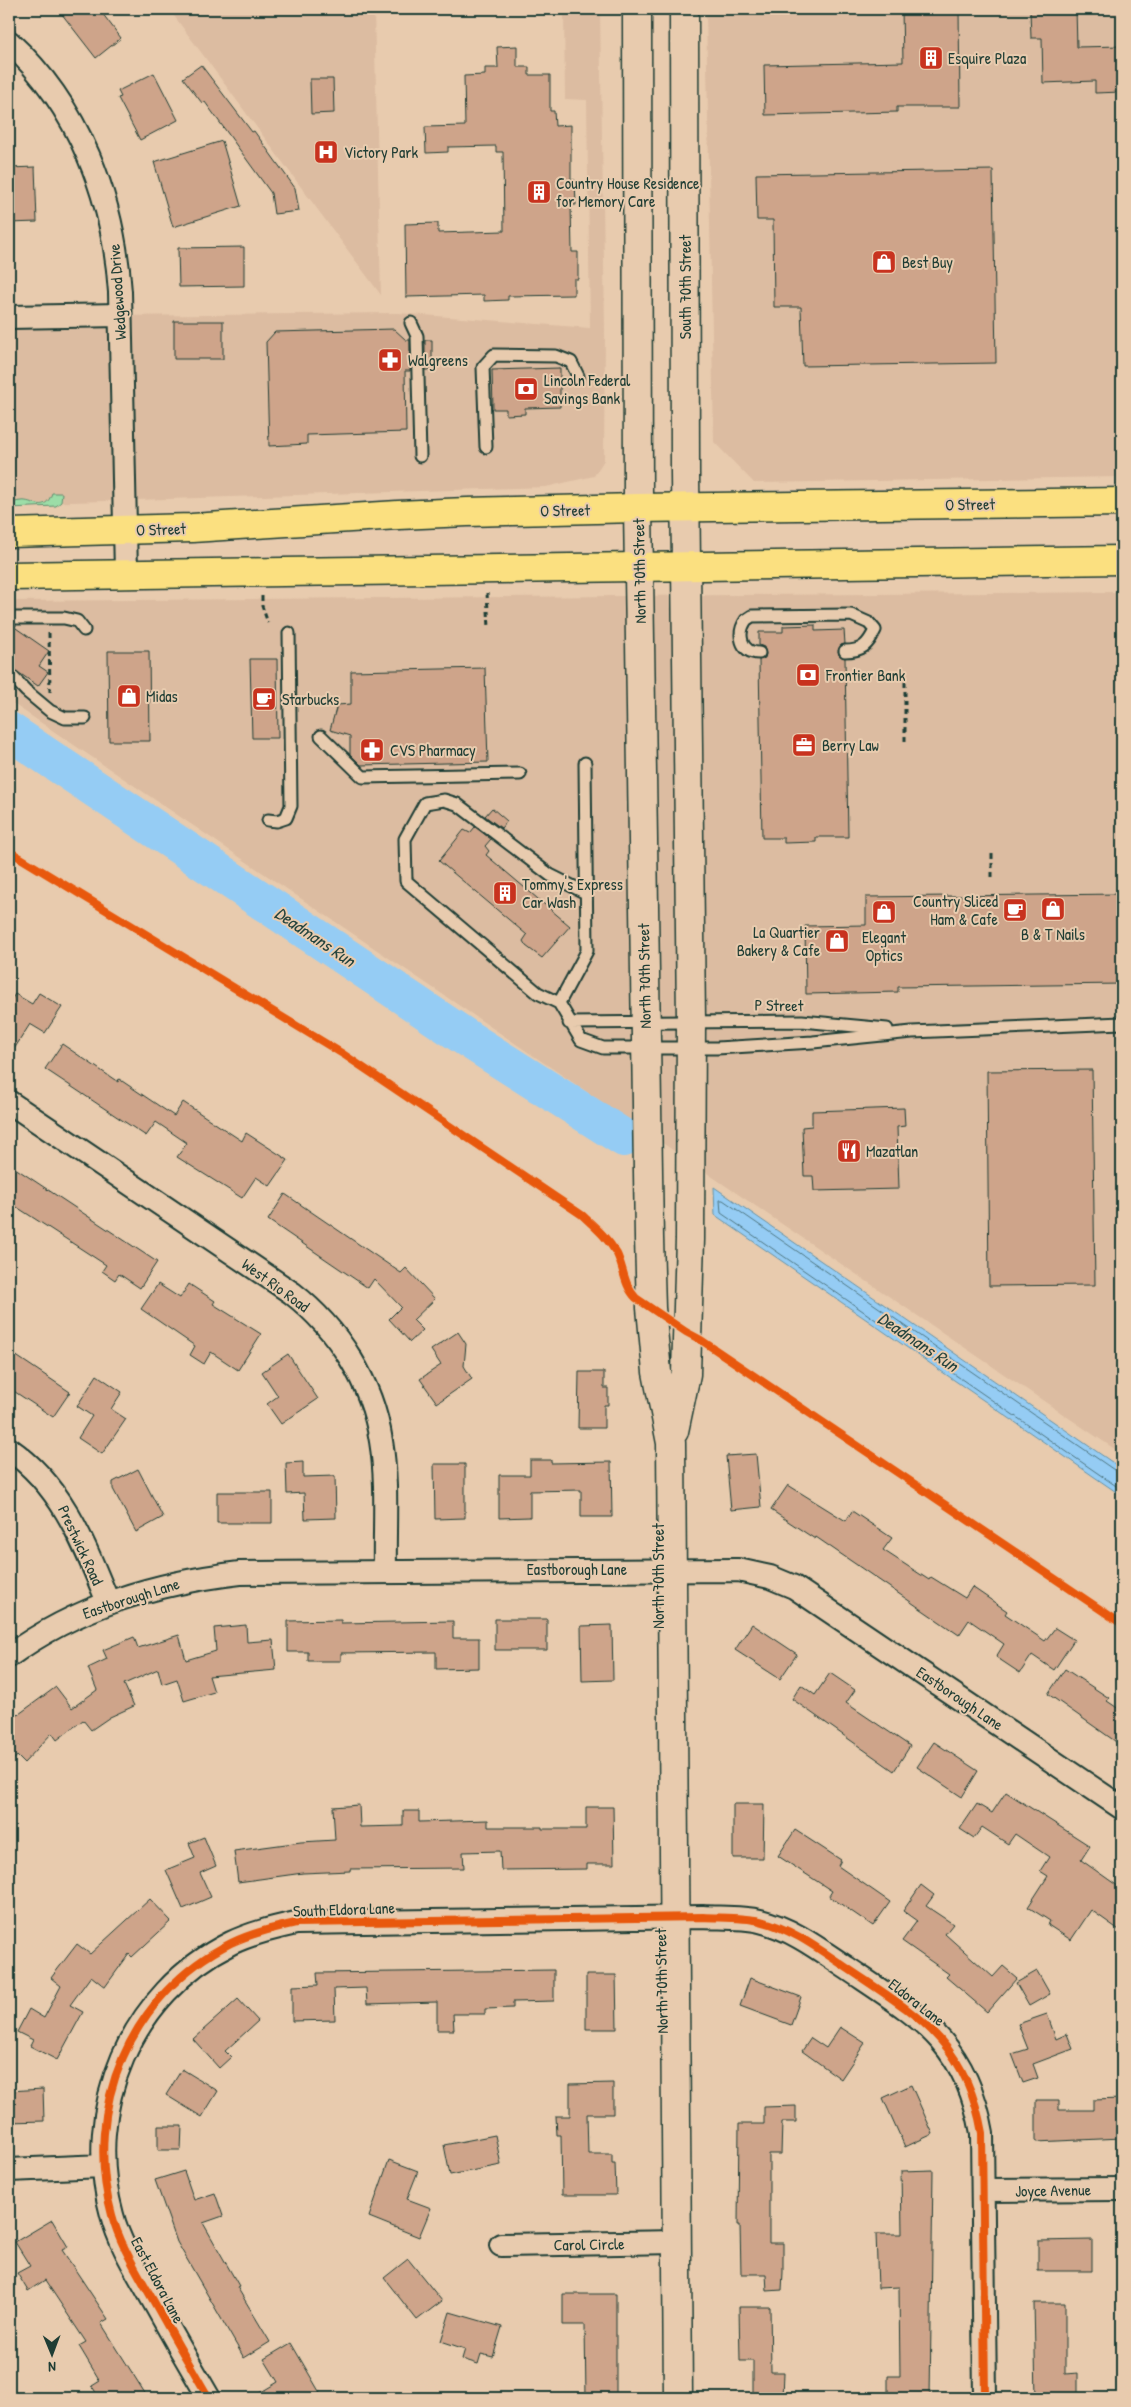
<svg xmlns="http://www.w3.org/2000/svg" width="1131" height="2407" font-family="'Patrick Hand',sans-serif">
  <rect width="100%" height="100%" fill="#e8cbae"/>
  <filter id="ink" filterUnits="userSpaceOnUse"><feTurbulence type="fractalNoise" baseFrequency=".02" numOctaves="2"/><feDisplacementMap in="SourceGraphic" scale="10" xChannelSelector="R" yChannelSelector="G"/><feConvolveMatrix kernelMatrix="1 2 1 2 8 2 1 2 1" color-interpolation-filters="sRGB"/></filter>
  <g filter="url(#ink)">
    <path fill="#dcbca1" d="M169 9H374L381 295Z
      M564 9H600L605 329 604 460 594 476 546 487 9 504V317L398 313 590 328 587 100 565 99Z
      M706 9H1122V477L754 483 714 442Z
      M1122 592V1454L9 701V601Z"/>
    <path fill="#9cdda7" stroke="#5e8d6e" d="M52 493H62L61 502 56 506 9 508V504C13 503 17 501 21 501 32 499 45 514 52 493Z"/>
    <path fill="#95ccf4" stroke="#6693a7" d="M714 1187 1122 1469V1496L715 1215Z"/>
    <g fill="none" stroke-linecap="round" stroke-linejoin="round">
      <path stroke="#4e7681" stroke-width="1" d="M1122 1473 1117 1472 723 1200H720L721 1213 1122 1490"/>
      <path stroke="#95ccf4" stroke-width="38" d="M9 731 468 1039 624 1138"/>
    </g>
    <path fill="#cea48a" stroke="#1f3d34" d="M58 9H99L121 38 96 58Z
      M902 9H959L960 107H897V112L765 115 764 65 903 62Z
      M1039 9H1076L1077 47 1122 46V92L1095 93V81L1043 83 1042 38H1031L1030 10Z
      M517 46V67H529V75H550V111H554L555 126 571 125V180H575L576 205H571L572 252H578V279H574V295L508 296V300L484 301V295L406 297 405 224 438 223V233L504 231 503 152H496V146L448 147V152L426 153 425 127 465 126 464 76 485 75V68H498L497 47Z
      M201 65 252 132 254 131 295 188 299 211 274 214 271 193 205 102 202 103 183 78Z
      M154 73 178 120 140 140 118 98 121 97 118 91Z
      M310 79H333L334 113 311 114Z
      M222 141 241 206 173 227 154 162Z
      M35 167 37 222 9 223V168Z
      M993 170 996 363 803 366 801 307H774L773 220H757L756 174Z
      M244 247V286L179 287 178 248Z
      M174 321H223V359H174Z
      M394 329 406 340H410V371H405L406 432 307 435V444L269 446 266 342 275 332Z
      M425 340H432V370H425Z
      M560 368V407L525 408V414L506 415V409H493L492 370Z
      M815 625V631L844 630 845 644 841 645 838 651 839 655 845 658 848 837H816V842L784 843V838H762L759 660 765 658 766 654 764 647 759 645V632H783V626Z
      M9 626H13L49 651 39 666 48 672 38 686 9 666Z
      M108 651H149L150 741H109Z
      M250 659H277L278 738H252Z
      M485 668 488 762 361 765 350 754V736L330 730 337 705 351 704V671Z
      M492 808 507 821 501 828 485 816Z
      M475 827 491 839 485 846 489 851 486 855 570 926 542 958 526 946 523 941 527 935 439 861 464 830 470 833Z
      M1122 894V984L898 987V992L806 994 805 926 866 925V897Z
      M39 993 62 1007 45 1033 30 1024 9 1057V1003L15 994 32 1004Z
      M62 1044 118 1082 119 1079 174 1116 183 1102 242 1141 246 1133 288 1160 270 1186 256 1177 242 1198 177 1157 187 1143 156 1122 146 1136 45 1069Z
      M1092 1070 1095 1285 989 1286 987 1071Z
      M904 1108 905 1126 897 1127 899 1189 814 1191 813 1176H804L802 1127 812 1126V1111Z
      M9 1164 157 1262 140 1288 119 1274 115 1280 102 1271 106 1265 9 1202Z
      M285 1194 401 1273 406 1268 435 1299 413 1320 423 1330 410 1342 389 1319 401 1307 374 1279 368 1288 268 1220Z
      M158 1284 180 1298 189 1284 215 1301 213 1304 261 1334 238 1370 211 1352 204 1364 190 1355 195 1346 141 1309Z
      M458 1332 466 1344 464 1366 472 1379 437 1403 420 1379 441 1365 431 1350Z
      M9 1351 70 1392 53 1417 9 1388Z
      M288 1354 318 1399 281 1424 267 1404 278 1396 262 1372Z
      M579 1372H604V1388H608V1405H604V1428H578Z
      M97 1375 122 1392 111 1409 126 1419 102 1454 78 1438 92 1416 77 1406Z
      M756 1454 761 1507 731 1510 726 1456Z
      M530 1460H551V1463L611 1462 612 1517H581V1490L530 1491V1517L499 1518V1475H530Z
      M303 1462V1477L335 1476 336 1518 305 1519 304 1493 287 1494 286 1463Z
      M434 1464H465V1518L435 1519Z
      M138 1469 163 1517 136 1532 113 1489V1482Z
      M788 1485 846 1521 852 1511 892 1538 883 1550 929 1580 931 1577 965 1598 972 1587 1007 1611 1005 1614 1045 1641 1055 1628 1074 1640 1054 1670 1032 1655 1020 1673 996 1657 1004 1644 969 1620 959 1635 816 1537 815 1539 771 1510Z
      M217 1492H272V1523H217Z
      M495 1619H547V1650H495Z
      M341 1620V1623L453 1621V1638H479V1668L436 1669V1652L341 1653V1661H308V1652H288V1621Z
      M752 1624 797 1654 780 1679 735 1650Z
      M246 1625 247 1642 273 1640 276 1670 209 1676 214 1692 184 1701 177 1679 162 1684 158 1669 124 1684 134 1706 110 1717 91 1730 83 1720 57 1740 52 1733 24 1763 17 1756 9 1765V1722L18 1713 19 1714 56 1687 72 1708 97 1690 88 1668 107 1659 103 1650 134 1637 138 1648 179 1635 186 1660 216 1651 214 1628Z
      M612 1625 613 1680 582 1681 581 1626Z
      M1065 1669 1109 1698 1107 1701 1122 1711V1746L1048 1694Z
      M830 1673 855 1690 846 1703 910 1746 894 1771 792 1699 801 1685 815 1695Z
      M934 1742 978 1771 962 1797 917 1767Z
      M1006 1792 1090 1846 1081 1860 1122 1889V1932L1091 1910 1071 1940 1048 1925 1050 1921 1028 1907 1048 1876 1040 1871 1049 1857 1015 1834 1008 1844 982 1827 974 1838 960 1829 977 1804 992 1813Z
      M733 1804H764L763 1858H733Z
      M359 1805 360 1827 403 1826V1811H419V1822L488 1820V1827H542V1829H586V1807H613L614 1864H587V1869L501 1870 500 1851 463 1852 464 1868 350 1869V1871L303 1873 238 1882 234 1851 301 1842 335 1840 333 1807Z
      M795 1830 841 1860 838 1866 890 1902 873 1926 829 1896 832 1891 778 1856Z
      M204 1837 216 1866 200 1873 211 1897 183 1909 166 1870 195 1858 189 1843Z
      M921 1885 934 1895 926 1906 953 1924 945 1934 993 1977 1003 1966 1017 1978 987 2012 946 1977 949 1974 902 1941 917 1921 903 1911Z
      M150 1899 171 1921 132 1957 129 1954 105 1987 91 1976 70 2005 83 2012 57 2060 30 2046 33 2040 17 2032 29 2009 44 2018 61 1986 51 1978 77 1944 90 1954Z
      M554 1970V2001L513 2002V2008L485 2009V2014H453L454 2030H437V2002L367 2004 366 1988 334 1989 335 2020 292 2021V1986L318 1985 317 1973Z
      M1037 1971 1050 1994 1029 2006 1016 1983Z
      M586 1975H616L617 2029H586Z
      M750 1978 801 1997 791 2025 740 2006Z
      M238 1999 258 2021 225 2051 231 2057 219 2068 193 2039Z
      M1047 2014 1056 2039 1067 2034 1073 2049 1033 2064 1038 2078 1023 2083 1012 2054 1028 2049 1018 2024Z
      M840 2027 865 2043 841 2079 802 2051 811 2038 826 2048Z
      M182 2069 218 2091 202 2117 166 2095Z
      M613 2083V2114H587L588 2154H612V2163H615L616 2195H562L561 2135H557L556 2116H570V2084Z
      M911 2085 933 2134 905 2147 883 2098Z
      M43 2089 44 2121 9 2122V2091Z
      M1122 2099V2138L1036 2142V2100H1059V2110H1093V2100Z
      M796 2106V2122H782L781 2154H769V2243H783V2272L782 2290 767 2291 766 2274H741L740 2225H738L739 2124H764V2107Z
      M158 2126H182L181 2150H158Z
      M495 2135 501 2165 450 2175 444 2145Z
      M389 2160 418 2171 407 2199 431 2208 419 2237 369 2217Z
      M933 2170 930 2398H888V2376H900L899 2287 878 2288 876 2234H902L901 2171Z
      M184 2171 194 2200 215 2193 223 2216 203 2223 239 2286 237 2287 270 2342 244 2358 177 2242 155 2180Z
      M52 2220 68 2247 62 2250 108 2319 101 2323 148 2398H99L92 2386 100 2381 79 2346 86 2342 45 2280 28 2291 17 2273 30 2266 15 2242Z
      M1092 2240V2271H1038V2241Z
      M408 2259 442 2301 417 2320 384 2278Z
      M563 2294H616V2398H586L585 2325H563Z
      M1034 2303H1065V2374L1078 2373V2398H1036Z
      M739 2307H770L771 2372H784L783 2398H753V2361H740Z
      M450 2312 502 2327 493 2357 481 2354 478 2364 462 2359 465 2349 441 2341Z
      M291 2343 320 2393 311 2398H251L278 2382 264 2359Z"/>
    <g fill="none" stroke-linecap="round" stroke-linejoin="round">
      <defs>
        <path id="service" d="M411 323 417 336 420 456
          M486 447 483 367 494 355 556 356 571 362 578 376
          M9 618H64L77 621 84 630
          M759 653C740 653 737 633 746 620L752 616 851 615 869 623 875 630C868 645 862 651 845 651
          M9 673 26 691 50 711 65 718H85
          M321 736 363 777 520 774
          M585 763 587 951 559 1003 581 1040 603 1048H717L813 1042 912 1032 1122 1023
          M268 820 277 821 286 818 291 806 289 633
          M559 1003 538 993 406 881 405 839 425 803 444 800 457 804 550 875 586 893
          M569 1023 802 1021 887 1029"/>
        <path id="minor" d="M9 42C79 106 114 199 120 292L126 573
          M9 317 120 315
          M9 1102 292 1293C338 1329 372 1382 381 1441 388 1483 384 1528 385 1571
          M9 1449C63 1486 84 1544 108 1602
          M9 1656C77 1606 156 1583 240 1573L738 1570 770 1577 794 1587 1122 1808
          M9 2170 103 2166
          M984 2190 1122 2189
          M501 2245 678 2242
          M209 2398C189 2364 169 2329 149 2293 135 2268 119 2242 112 2215 82 2108 131 1993 231 1943 252 1933 273 1928 296 1923L703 1917C722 1918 742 1917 760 1921 793 1929 820 1950 847 1968 918 2016 966 2041 982 2133L985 2398"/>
        <path id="secondary" d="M637 9 638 508 649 1238 651 1308 657 1372 671 1443 678 2398
          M674 1431 686 1374 690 1239 691 1021 685 473 684 9"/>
        <path id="primary" d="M9 533 192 528 398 515 467 512 638 508 1122 502
          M9 576 1122 560"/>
      </defs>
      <use href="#service" stroke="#1f3d34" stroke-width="15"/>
      <use href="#minor" stroke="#1f3d34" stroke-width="26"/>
      <use href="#secondary" stroke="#1f3d34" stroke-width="31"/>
      <use href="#primary" stroke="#1f3d34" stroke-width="31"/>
      <path stroke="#1f3d34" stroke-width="3" stroke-dasharray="5 4" stroke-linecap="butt" d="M487 593 489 628
        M262 596V606L268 623
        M49 633 50 692
        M905 682V741
        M992 854V879"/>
      <use href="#service" stroke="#e8cbae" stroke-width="11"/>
      <use href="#minor" stroke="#e8cbae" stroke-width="22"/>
      <use href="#secondary" stroke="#e8cbae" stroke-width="28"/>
      <use href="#primary" stroke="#fbe080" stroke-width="28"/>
      <defs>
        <path id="cycleway" d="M9 851 343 1054 582 1215C595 1227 608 1238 617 1254 624 1269 624 1286 636 1298L686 1332 701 1340 1122 1624
          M209 2398C189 2364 169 2329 149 2293 135 2268 119 2242 112 2215 82 2108 131 1993 231 1943 252 1933 273 1928 296 1923L703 1917C722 1918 742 1917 760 1921 793 1929 820 1950 847 1968 918 2016 966 2041 982 2133L985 2398"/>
      </defs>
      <use href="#cycleway" stroke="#e8cbae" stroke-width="11"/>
      <use href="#cycleway" stroke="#e8590c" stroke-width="8"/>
    </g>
  </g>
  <defs>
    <symbol id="building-square" viewBox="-11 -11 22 22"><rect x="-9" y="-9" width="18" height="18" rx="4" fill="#c8321e" stroke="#e8cbae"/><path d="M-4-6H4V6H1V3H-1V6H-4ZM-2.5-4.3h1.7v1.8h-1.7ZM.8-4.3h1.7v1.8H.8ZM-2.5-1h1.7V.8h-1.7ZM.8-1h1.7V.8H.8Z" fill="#fff"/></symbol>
    <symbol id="hospital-square" viewBox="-11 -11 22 22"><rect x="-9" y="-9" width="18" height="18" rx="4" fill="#c8321e" stroke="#e8cbae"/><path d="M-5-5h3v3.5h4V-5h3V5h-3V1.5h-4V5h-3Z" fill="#fff"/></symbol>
    <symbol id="shop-square" viewBox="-11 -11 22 22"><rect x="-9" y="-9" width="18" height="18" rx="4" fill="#c8321e" stroke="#e8cbae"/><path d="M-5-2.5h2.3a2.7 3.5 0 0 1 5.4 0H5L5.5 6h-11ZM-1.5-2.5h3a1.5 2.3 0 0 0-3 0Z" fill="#fff"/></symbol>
    <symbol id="pharmacy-square" viewBox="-11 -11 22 22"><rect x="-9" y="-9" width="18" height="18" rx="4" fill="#c8321e" stroke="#e8cbae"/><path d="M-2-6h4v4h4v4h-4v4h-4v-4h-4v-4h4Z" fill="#fff"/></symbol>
    <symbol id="bank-square" viewBox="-11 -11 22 22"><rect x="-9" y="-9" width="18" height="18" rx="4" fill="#c8321e" stroke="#e8cbae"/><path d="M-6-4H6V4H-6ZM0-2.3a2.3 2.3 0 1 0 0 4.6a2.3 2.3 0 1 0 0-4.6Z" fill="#fff"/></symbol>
    <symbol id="cafe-square" viewBox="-11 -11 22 22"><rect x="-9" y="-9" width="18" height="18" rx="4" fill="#c8321e" stroke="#e8cbae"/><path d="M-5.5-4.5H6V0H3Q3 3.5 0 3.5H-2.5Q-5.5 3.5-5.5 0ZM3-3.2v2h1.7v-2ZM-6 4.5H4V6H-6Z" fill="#fff"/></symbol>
    <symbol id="office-square" viewBox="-11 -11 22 22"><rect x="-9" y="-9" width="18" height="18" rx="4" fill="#c8321e" stroke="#e8cbae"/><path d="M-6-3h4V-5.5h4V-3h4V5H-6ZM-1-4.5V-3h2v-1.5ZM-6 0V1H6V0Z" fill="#fff"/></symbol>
    <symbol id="restaurant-square" viewBox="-11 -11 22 22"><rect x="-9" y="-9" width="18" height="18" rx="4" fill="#c8321e" stroke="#e8cbae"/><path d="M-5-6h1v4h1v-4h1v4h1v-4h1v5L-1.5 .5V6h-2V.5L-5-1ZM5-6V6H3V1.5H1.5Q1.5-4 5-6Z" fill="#fff"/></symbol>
  </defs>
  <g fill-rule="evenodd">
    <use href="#building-square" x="917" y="44" width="28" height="28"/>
    <use href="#hospital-square" x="312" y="138" width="28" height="28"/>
    <use href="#building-square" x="525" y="178" width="28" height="28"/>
    <use href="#shop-square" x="870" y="248" width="28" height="28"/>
    <use href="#pharmacy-square" x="376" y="346" width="28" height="28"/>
    <use href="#bank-square" x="512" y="375" width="28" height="28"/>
    <use href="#bank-square" x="794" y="661" width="28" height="28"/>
    <use href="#shop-square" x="115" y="682" width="28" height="28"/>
    <use href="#cafe-square" x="250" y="685" width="28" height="28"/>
    <use href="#office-square" x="790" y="731" width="28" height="28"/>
    <use href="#pharmacy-square" x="358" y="736" width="28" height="28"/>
    <use href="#building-square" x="491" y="879" width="28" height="28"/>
    <use href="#shop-square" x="1039" y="895" width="28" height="28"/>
    <use href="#cafe-square" x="1001" y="896" width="28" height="28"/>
    <use href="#shop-square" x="870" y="898" width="28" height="28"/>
    <use href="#shop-square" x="823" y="927" width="28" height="28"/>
    <use href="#restaurant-square" x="835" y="1137" width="28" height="28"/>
  </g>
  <g text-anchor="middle" stroke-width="4" stroke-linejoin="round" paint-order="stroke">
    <g font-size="16" fill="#1f3d34" stroke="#e8cbae" text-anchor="start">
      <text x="948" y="64">Esquire Plaza</text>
      <text x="344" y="158">Victory Park</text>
      <text x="556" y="189">Country House Residence<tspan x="556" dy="18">for Memory Care</tspan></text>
      <text x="902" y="268">Best Buy</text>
      <text x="408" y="366">Walgreens</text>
      <text x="544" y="386">Lincoln Federal<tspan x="544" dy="18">Savings Bank</tspan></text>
      <text x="826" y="681">Frontier Bank</text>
      <text x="146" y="702">Midas</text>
      <text x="282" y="705">Starbucks</text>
      <text x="822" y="751">Berry Law</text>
      <text x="390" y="756">CVS Pharmacy</text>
      <text x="522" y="890">Tommy's Express<tspan x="522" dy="18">Car Wash</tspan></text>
      <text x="998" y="907" text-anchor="end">Country Sliced<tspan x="998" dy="18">Ham &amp; Cafe</tspan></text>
      <text x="820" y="938" text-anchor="end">La Quartier<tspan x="820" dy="18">Bakery &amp; Cafe</tspan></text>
      <text x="1053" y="940" text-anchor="middle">B &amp; T Nails</text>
      <text x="884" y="943" text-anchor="middle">Elegant<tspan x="884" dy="18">Optics</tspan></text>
      <text x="866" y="1157">Mazatlan</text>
    </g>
    <g font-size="16" fill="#1f3d34" stroke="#e8cbae">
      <text transform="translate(685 287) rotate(-90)" y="6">South 70th Street</text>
      <text transform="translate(117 292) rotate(-94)" y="6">Wedgewood Drive</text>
      <text transform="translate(970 504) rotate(-1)" y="6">O Street</text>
      <text transform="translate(565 510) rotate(-1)" y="6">O Street</text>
      <text transform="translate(161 529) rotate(-2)" y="6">O Street</text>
      <text transform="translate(639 571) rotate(-91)" y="6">North 70th Street</text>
      <text transform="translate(644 976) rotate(-91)" y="6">North 70th Street</text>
      <text transform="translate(779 1005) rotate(1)" y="6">P Street</text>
      <text transform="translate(276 1285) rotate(36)" y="6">West Rio Road</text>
      <text transform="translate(81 1545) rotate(65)" y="6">Prestwick Road</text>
      <text x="577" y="1575">Eastborough Lane</text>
      <text transform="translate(658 1576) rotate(-90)" y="6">North 70th Street</text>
      <text transform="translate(131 1598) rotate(-18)" y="6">Eastborough Lane</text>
      <text transform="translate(960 1698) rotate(34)" y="6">Eastborough Lane</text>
      <text transform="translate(344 1909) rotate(-2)" y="6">South Eldora Lane</text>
      <text transform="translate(661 1981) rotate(-91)" y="6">North 70th Street</text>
      <text transform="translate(917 2002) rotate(38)" y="6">Eldora Lane</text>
      <text transform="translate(1053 2190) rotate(-1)" y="6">Joyce Avenue</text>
      <text transform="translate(589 2244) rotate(-1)" y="6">Carol Circle</text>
      <text transform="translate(158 2280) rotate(62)" y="6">East Eldora Lane</text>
    </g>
    <g font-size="18" font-style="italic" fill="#25443e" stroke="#e8cbae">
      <text transform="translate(315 937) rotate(34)" y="6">Deadmans Run</text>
      <text transform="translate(918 1342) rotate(34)" y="6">Deadmans Run</text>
    </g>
  </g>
  <rect width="1131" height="2407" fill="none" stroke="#e8cbae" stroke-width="30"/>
  <rect x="15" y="15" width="1101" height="2377" fill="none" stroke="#1f3d34" stroke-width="2" filter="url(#ink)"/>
  <g transform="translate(52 2354) rotate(179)" stroke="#e8cbae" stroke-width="4" paint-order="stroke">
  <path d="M0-4L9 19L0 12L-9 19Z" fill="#1f3d34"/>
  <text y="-8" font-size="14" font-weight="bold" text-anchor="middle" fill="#1f3d34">N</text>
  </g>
</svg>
